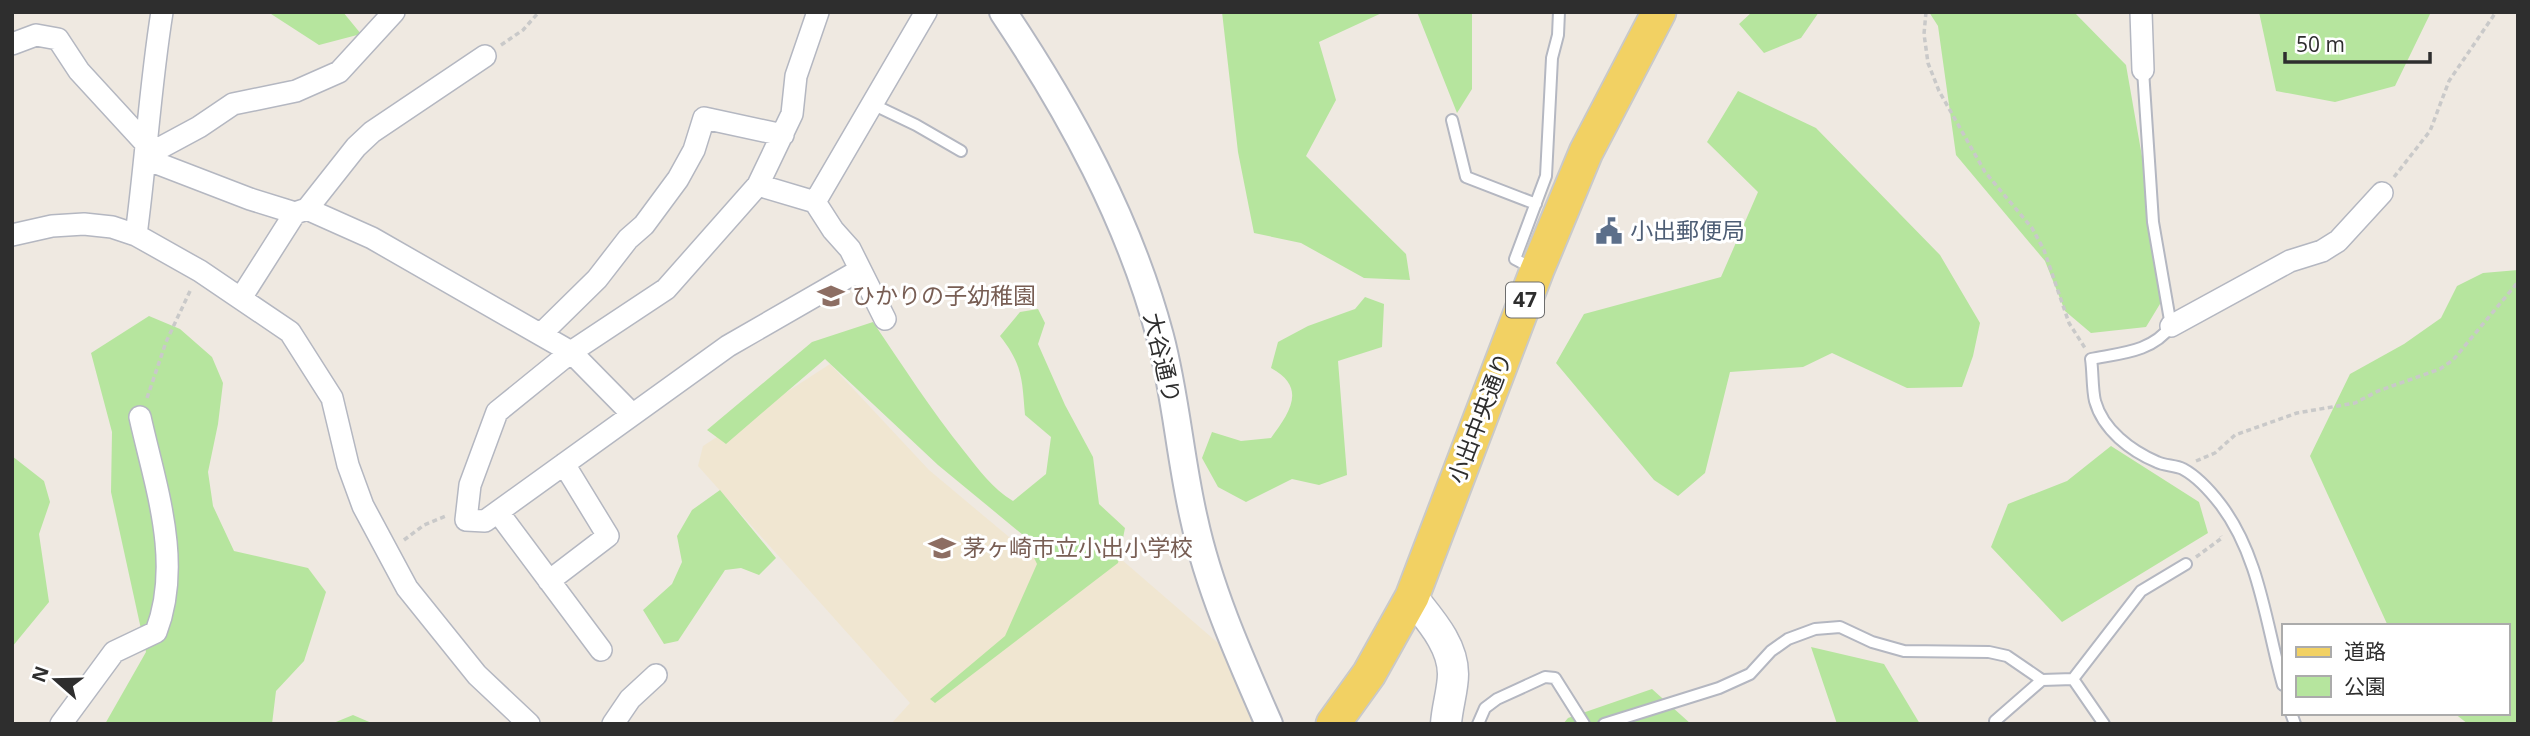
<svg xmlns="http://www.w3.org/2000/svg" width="2530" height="736" font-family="'Open Sans','Noto Sans JP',sans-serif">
  <rect width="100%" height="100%" fill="#efe9e1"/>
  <path fill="#f0e6d1" d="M830 364 929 470 1015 542 1079 499 1114 553 1218 643 1255 724H891L910 703 698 466 703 446Z"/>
  <path fill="#b6e59e" d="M268 12H343L361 34 319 45Z
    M1222 12H1384L1319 42 1336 100 1306 156 1406 254 1410 280 1364 278 1301 243 1254 233 1238 152Z
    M1417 12H1472V89L1457 113Z
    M1752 12H1819L1801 38 1764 53 1739 24Z
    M1929 12H2074L2126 65 2166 294 2146 327 2091 333 2065 311 2045 261 1956 155 1938 26Z
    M2259 12H2431L2395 86 2335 102 2276 91Z
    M1738 91 1816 128 1940 255 1980 323 1973 356 1962 387 1907 388 1832 353 1803 367 1730 372 1705 473 1678 496 1654 480 1556 363 1584 314 1721 277 1758 192 1707 142Z
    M2518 270V724H2468L2454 713H2507V626H2388L2310 456 2350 374 2404 344 2441 318 2457 286 2483 273Z
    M1365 297 1384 304 1382 347 1338 361 1347 475 1319 485 1292 479 1246 502 1218 487 1202 458 1212 432 1241 441 1271 438C1289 413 1308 388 1271 368L1278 342 1308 326 1355 309Z
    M1038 309 1045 323 1038 344 1065 405 1093 457 1099 504 1125 528 1118 563 935 703 930 699 1005 636 1037 564 1023 535 938 465 825 359 726 444 707 430 812 342 873 322C903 366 931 410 964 451 979 470 992 488 1013 501L1046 474 1051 437 1025 415C1022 380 1023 365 1000 336L1020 312Z
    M149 316 180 329 212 357 223 383 218 424 208 472 213 506 234 551 308 568 326 592 304 661 276 691 272 724H105L146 652 111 492 112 432 91 353Z
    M2111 446 2199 502 2208 533 2062 622 1991 547 2008 504 2067 481Z
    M12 456 44 481 50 502 39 534 49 602 12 647Z
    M720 490 776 558 759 575 741 568 725 570 678 641 664 644 643 610 672 584 682 562 677 536 692 510Z
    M1811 647 1884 664 1920 724H1837Z
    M1652 689 1691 724H1563L1568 718Z
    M353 715 374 724H331Z"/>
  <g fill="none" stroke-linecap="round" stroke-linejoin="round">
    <defs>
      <path id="service" d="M2143 70 2153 222 2171 326C2152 352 2121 353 2091 359 2093 372 2092 388 2095 401 2103 430 2131 451 2157 462 2165 466 2175 465 2183 469 2198 477 2211 492 2221 505 2260 557 2266 625 2283 685
        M872 104 916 125 961 151
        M1452 120 1466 177 1536 204
        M1534 269 1515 259 1546 176 1552 58 1558 35 1559 12
        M2073 679 2141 591 2186 564
        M2291 713 2295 724
        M1995 721 2042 680
        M1478 724 1485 708 1497 699 1545 677 1555 678 1584 724
        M1604 724 1719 688 1750 674 1771 651 1788 639 1815 629 1840 627 1872 642 1904 651 1989 652 2007 656 2042 680 2073 679 2104 724"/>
      <path id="minor" d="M818 12 796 76 792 114 758 185 666 289 571 352 497 412 470 485 466 520 485 521 728 346 860 270
        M2141 12 2143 70
        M12 44 36 35 58 39 79 71 147 145
        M147 155 199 127 233 104 296 91 339 72 394 12
        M146 159 250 199 295 213 307 209 356 147 372 132 485 56
        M758 185 815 202 833 230 850 249 885 319
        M815 202 926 12
        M307 209 372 238 571 352 632 414
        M12 235 52 226 84 224 112 227 136 235 200 271 290 332 332 398 348 465 363 506 407 588 477 675 529 724
        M136 235C146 161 150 86 162 12
        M241 298 295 213
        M2171 326 2290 261 2322 251 2338 241 2382 193
        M541 334 597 279 628 239 644 225 678 179 694 150 704 118 783 135
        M498 512 601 650
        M549 581 608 536 564 464
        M61 724 114 652 156 632C183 562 155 485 140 417
        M613 724 630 699 656 675"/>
      <path id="tertiary" d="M1003 12C1070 112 1129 220 1160 336 1176 396 1180 459 1194 519 1209 589 1240 658 1269 724"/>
      <path id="secondary" d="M1412 597C1429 619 1453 644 1453 674 1453 690 1447 707 1446 724"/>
      <path id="primary" d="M1333 724 1369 674 1412 597 1537 270 1586 152 1659 12"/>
    </defs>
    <use href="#service" stroke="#b4b7c1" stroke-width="14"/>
    <use href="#minor" stroke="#b4b7c1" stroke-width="24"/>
    <use href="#tertiary" stroke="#b4b7c1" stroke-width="30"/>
    <use href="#secondary" stroke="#b4b7c1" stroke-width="33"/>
    <use href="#primary" stroke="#c9c9c9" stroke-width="37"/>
    <path stroke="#c9c9c9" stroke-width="3.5" stroke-dasharray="5 3.5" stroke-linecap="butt" d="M1926 12 1924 34 1928 63 1939 91 1985 172 2032 228 2044 250 2069 323 2085 348
      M501 45 523 30 539 12
      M2394 177 2430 131 2449 81 2496 12
      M147 398 166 342 191 289
      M2196 461 2215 453 2235 435 2297 413 2355 403 2378 391 2440 369 2453 360 2518 282
      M404 540 424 525 446 516
      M2196 557 2222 538 2221 536"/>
    <use href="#service" stroke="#fff" stroke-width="10"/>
    <use href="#minor" stroke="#fff" stroke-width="21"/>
    <use href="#tertiary" stroke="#fff" stroke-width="26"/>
    <use href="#secondary" stroke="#fff" stroke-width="30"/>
    <use href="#primary" stroke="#f2d163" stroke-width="33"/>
  </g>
  <defs>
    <symbol id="civic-bare" viewBox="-9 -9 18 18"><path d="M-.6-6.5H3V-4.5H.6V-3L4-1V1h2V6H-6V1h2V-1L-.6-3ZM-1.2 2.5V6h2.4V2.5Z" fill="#5c6f8a" stroke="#fff" stroke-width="2.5" paint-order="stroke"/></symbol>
    <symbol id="school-bare" viewBox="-9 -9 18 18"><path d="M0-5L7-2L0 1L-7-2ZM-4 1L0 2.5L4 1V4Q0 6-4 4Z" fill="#8d6e63" stroke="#fff" stroke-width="2.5" paint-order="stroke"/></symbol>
  </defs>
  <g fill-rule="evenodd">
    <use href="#civic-bare" x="1590" y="212" width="38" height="38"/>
    <use href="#school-bare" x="812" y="277" width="38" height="38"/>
    <use href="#school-bare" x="923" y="529" width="38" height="38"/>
  </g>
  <g text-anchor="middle" stroke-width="6" stroke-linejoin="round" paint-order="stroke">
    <rect fill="#fff" stroke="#6d6d6d" stroke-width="2" x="1506" y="282.5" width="38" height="35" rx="5"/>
    <g font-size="21" font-weight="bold" fill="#2e2e2e">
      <text x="1525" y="307">47</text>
    </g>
    <g font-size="23" fill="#4e5e75" stroke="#fff" text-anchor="start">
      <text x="1630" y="239">小出郵便局</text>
    </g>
    <g font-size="23" fill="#785e54" stroke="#fff" text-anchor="start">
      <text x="852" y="304">ひかりの子幼稚園</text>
      <text x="963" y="556">茅ヶ崎市立小出小学校</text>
    </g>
    <g font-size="23" fill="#2e2e2e" stroke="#fff">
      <text transform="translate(1162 358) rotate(77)" y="8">大谷通り</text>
      <text transform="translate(1480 418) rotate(-69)" y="8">小出中央通り</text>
    </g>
  </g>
  <rect width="2530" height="736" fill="none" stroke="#2e2e2e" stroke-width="28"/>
  <rect x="2282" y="624" width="228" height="91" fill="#ffffff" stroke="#ababab" stroke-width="2"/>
  <rect x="2296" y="647" width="35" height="10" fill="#f2d163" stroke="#ababab" stroke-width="2"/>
  <text x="2344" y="659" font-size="21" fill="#2e2e2e">道路</text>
  <rect x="2296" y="676" width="35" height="21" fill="#b6e59e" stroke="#ababab" stroke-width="2"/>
  <text x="2344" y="694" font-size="21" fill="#2e2e2e">公園</text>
  <g transform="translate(56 680) rotate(290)" stroke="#ffffff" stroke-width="5" paint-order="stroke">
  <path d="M0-5L12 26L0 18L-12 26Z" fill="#2e2e2e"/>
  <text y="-10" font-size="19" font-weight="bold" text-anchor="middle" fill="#2e2e2e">N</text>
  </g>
  <path d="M2285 52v10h145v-10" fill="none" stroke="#2e2e2e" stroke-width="3.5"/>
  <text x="2296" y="52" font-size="21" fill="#2e2e2e" stroke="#ffffff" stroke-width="5" paint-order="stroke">50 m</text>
</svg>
